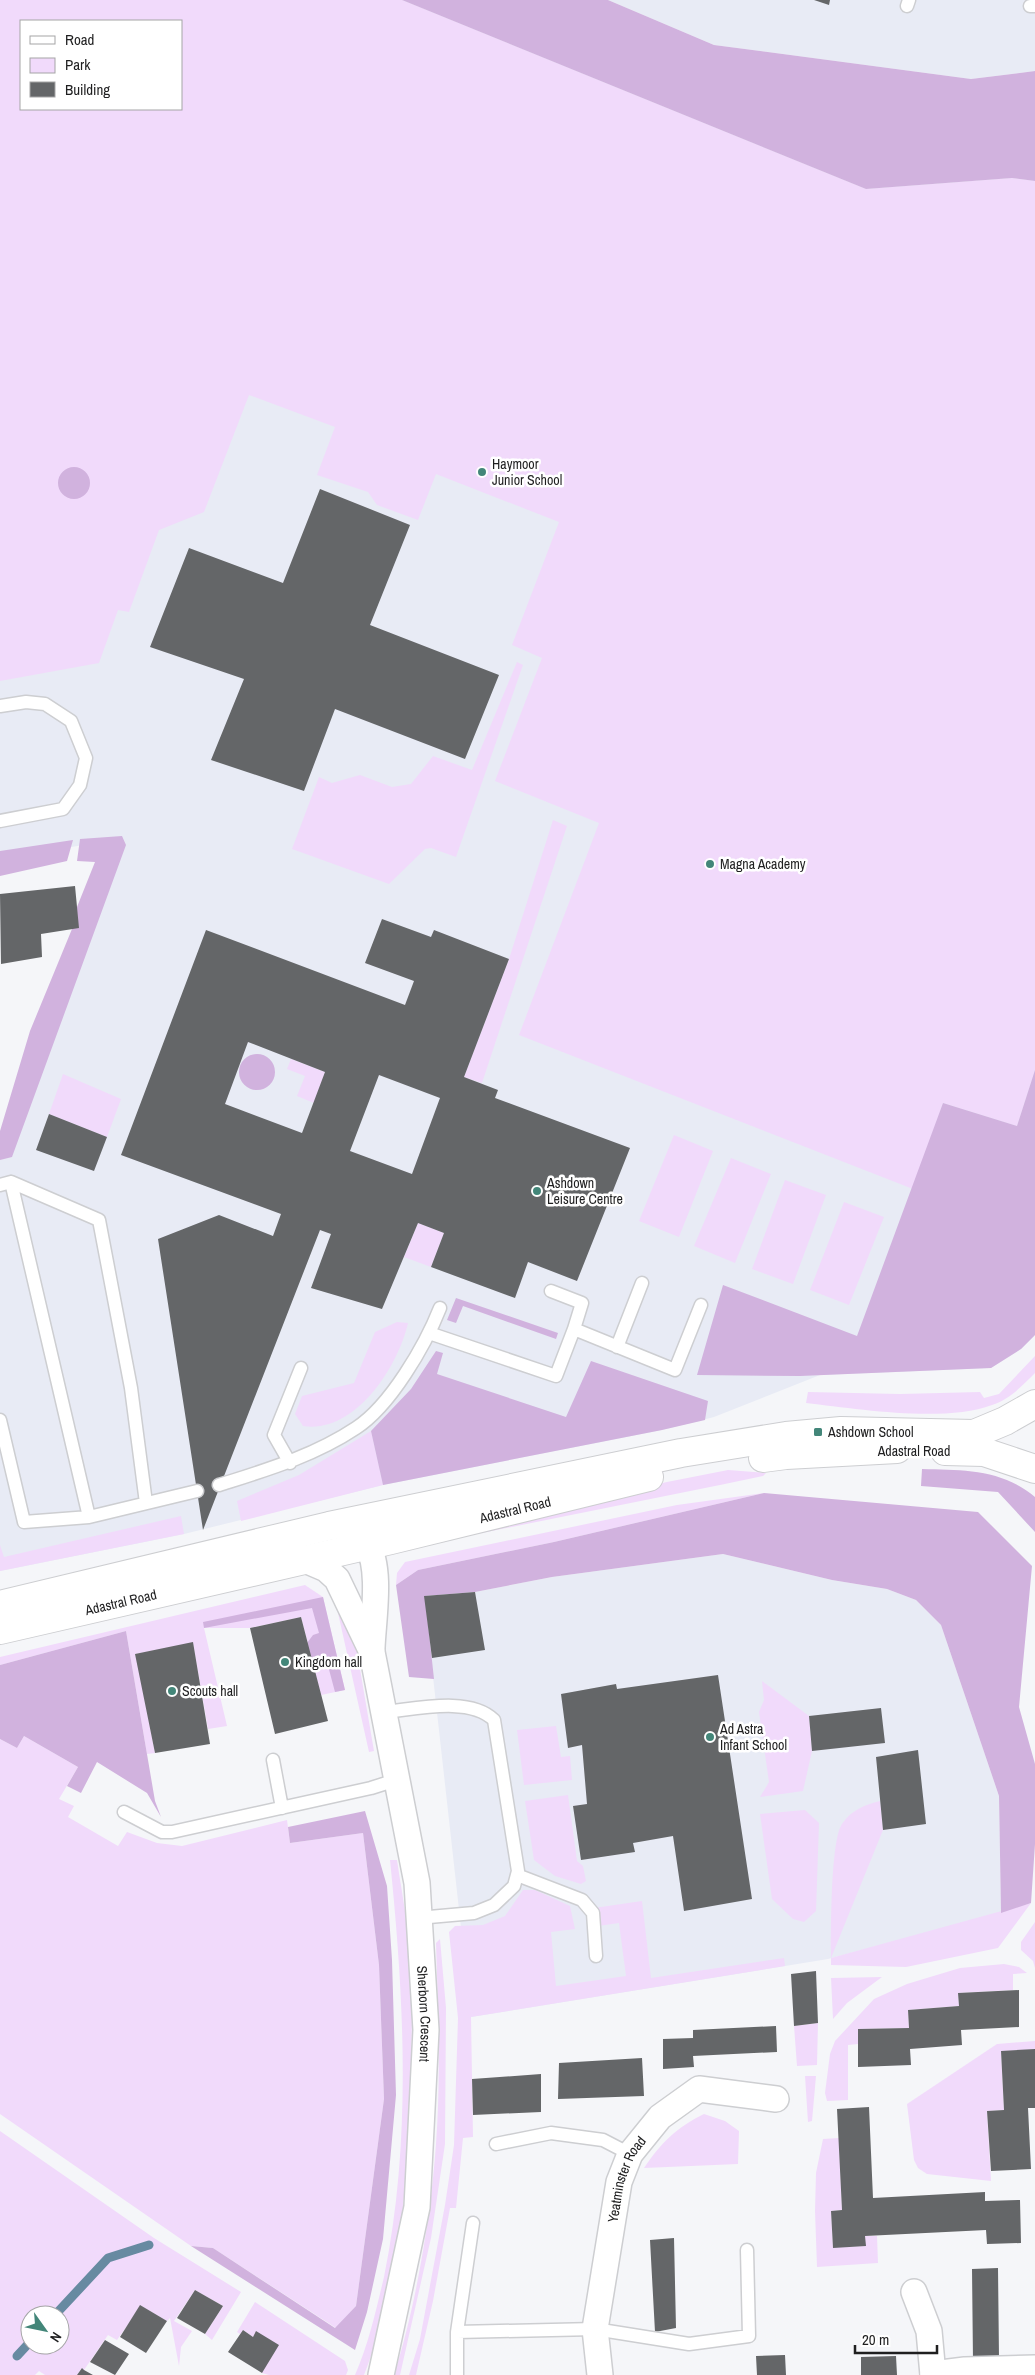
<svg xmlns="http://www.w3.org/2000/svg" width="1035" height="2375" font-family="'Archivo Narrow',sans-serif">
  <rect width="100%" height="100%" fill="#f5f6f9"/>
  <path fill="#e8ebf5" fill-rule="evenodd" d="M0 0H402L866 189 1012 178 1035 181V1335L1021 1349 991 1368 820 1375 714 1417 662 1430 383 1485 184 1534 0 1571V1153L119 839 0 859ZM21 21H181V109H21Z
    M608 0H1035V71L971 79 714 45Z
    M723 1554 832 1580 887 1589 916 1600 941 1625 999 1796 1001 1913 828 1959 471 2017 424 1596 475 1592 552 1577Z"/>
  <path fill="#f1dafb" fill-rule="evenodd" d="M0 0H402L866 189 1012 178 1035 181V1070L1017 1126 943 1103 913 1189 519 1035 599 823 495 781 542 658 512 645 559 522 436 474 418 520 377 505 368 492 317 475 335 427 249 395 204 512 159 530 129 612 118 610 99 663 0 681ZM21 21H181V109H21Z
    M517 662 523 665 456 857 431 848 425 849 389 884 292 849 319 777 332 783 360 775 392 787 411 784 433 756 472 770Z
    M553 820 567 826 482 1083 464 1077 509 959Z
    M291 1059 325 1072 314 1103 297 1096 305 1076 287 1069Z
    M63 1074 121 1099 107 1137 49 1114Z
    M674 1135 713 1151 679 1237 639 1221Z
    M731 1158 771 1174 735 1263 694 1246Z
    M785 1180 826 1195 793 1284 752 1269Z
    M844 1202 884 1217 849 1305 810 1290Z
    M418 1223 444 1233 431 1267 404 1257Z
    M397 1322 408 1323C398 1367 355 1434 303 1426L295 1414 302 1396 354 1383 375 1332Z
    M1035 1356V1373C1022 1386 1010 1399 992 1405 944 1423 858 1409 806 1403L808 1392 900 1394 980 1392 984 1398 999 1394Z
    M371 1431 383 1485 241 1521 237 1501 299 1475Z
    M728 1470 766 1473 763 1476 720 1485 437 1542 536 1512 667 1482Z
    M764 1493 554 1542 418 1570 396 1585 397 1573 405 1562 677 1505Z
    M181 1516 184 1534 0 1571V1545L4 1557Z
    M305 1585 323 1597 345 1690 321 1695 301 1617 250 1628H204L227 1726 208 1729 193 1643 136 1654 155 1753 147 1754 126 1631 0 1665V1657Z
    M336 1604 354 1634 374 1751 369 1752Z
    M762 1681 809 1716 812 1751 803 1791 760 1797 769 1782 759 1712 764 1700Z
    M556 1726 561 1757 570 1756 572 1780 524 1785 517 1730Z
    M24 1736 78 1767 59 1799 74 1806 68 1817 118 1846 127 1832 157 1843 182 1846 287 1820 290 1843 363 1833 379 1965 384 2099 356 2306 336 2328 213 2248 191 2246 0 2114V1739L17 1748Z
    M568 1795 577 1861 583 1866 586 1881 581 1884 555 1876 534 1860 525 1801Z
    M880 1801 883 1830 831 1958 1031 1903 998 1948 906 1967 831 1965C831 1940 830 1841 842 1824 851 1810 865 1805 880 1801Z
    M805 1810 819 1823 816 1911 804 1922 793 1919 772 1899 760 1814Z
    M390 1860H397C401 1888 407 1917 409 1946 413 1986 412 2027 411 2067 409 2170 402 2278 364 2375H355C369 2343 376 2310 384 2277 412 2140 404 1998 390 1860Z
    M523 1890H535L570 1906 575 1929 551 1932 556 1986 626 1976 619 1923 598 1926 594 1908 642 1901 651 1978 784 1958 785 1966 471 2017 473 2137 463 2138 456 2208H450L433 2301 416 2375H409L420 2339 445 2205 454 2145 458 2018 449 1932 455 1926 483 1925 505 1916Z
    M1035 1922V1968L1033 1961 1021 1950V1942Z
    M440 1939 446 2008 445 2144 431 2238 400 2375H394C416 2306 431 2216 436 2144 441 2077 438 2009 436 1943Z
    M1004 1964 1019 1967 1027 1973 1013 1974V1990L958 1993 959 2006 908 2010 909 2028 859 2029 858 2044 848 2045V2100L827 2101 825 2093 830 2054 835 2041 874 1999 907 1984 960 1968Z
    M882 1977 847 2003 833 2019 831 1978Z
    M818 2023 817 2065 797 2066 794 2026Z
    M1035 2041V2049L1001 2052 1004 2110 987 2111 991 2181 927 2174 918 2168 914 2160 907 2104 997 2044Z
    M805 2076H816L812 2121 808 2122Z
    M704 2114 725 2121 739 2131 738 2164 644 2168C661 2143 677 2127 704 2114Z
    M0 2131 154 2238 241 2292 212 2340 205 2334 223 2306 195 2290 174 2321 192 2331 181 2347 179 2366 170 2318 167 2321 141 2306 117 2340 108 2335 84 2370 81 2369 77 2375H45L39 2371 35 2375H0ZM30 2315H60V2345H30Z
    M839 2138 842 2210 831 2211 833 2247 865 2246V2236H877L878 2263 817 2267 815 2211 816 2173 823 2139Z
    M255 2302 345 2361 348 2370 346 2375H269L262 2373 257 2332 253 2337 243 2330 240 2334 237 2332Z"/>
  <path fill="#d1b2de" d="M402 0H608L714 45 971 79 1035 71V181L1012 178 866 189Z
    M58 483a16 16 0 1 1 32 0a16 16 0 1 1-32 0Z
    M122 836 126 845 12 1157 0 1160V1131L30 1031 72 929 77 907 95 862 77 861 80 839Z
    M73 840 67 861 0 876V851Z
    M239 1072a18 18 0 1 1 36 0a18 18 0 1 1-36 0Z
    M1035 1070V1335L1021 1349 991 1368 800 1376 697 1375 723 1285 857 1336 943 1103 1017 1126Z
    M456 1298 558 1333 556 1339 463 1306 456 1323 447 1320Z
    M436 1351 443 1353 437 1374 566 1417 591 1361 708 1401 705 1420 662 1430 383 1485 371 1431 411 1389Z
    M922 1469C963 1470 1002 1469 1035 1497V1532L998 1492 921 1486Z
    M764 1493 978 1512 1032 1566 1019 1707 1035 1764V1844L1031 1903 1001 1913 999 1796 941 1625 916 1600 887 1589 832 1580 723 1554 552 1577 475 1592 425 1596 434 1679 409 1677 396 1585 418 1570 554 1542Z
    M323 1597 345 1690 335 1692 327 1662H318L310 1657 307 1643 313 1635 319 1633 312 1608 204 1628 203 1622Z
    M126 1631 155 1801 161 1817 147 1793 97 1762 81 1793 67 1786 78 1767 24 1736 17 1748 0 1739V1665Z
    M365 1811 387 1886 392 1960 396 2095 383 2239 367 2312 355 2350 191 2246 213 2248 335 2328 356 2306 384 2099 379 1965 363 1833 290 1843 288 1827Z"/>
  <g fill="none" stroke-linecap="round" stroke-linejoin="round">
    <path stroke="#678aa1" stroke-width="9" d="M55 2315 108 2258 149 2245
      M17 2356 30 2342"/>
  </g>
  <path fill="#646668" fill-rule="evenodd" d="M814 0H830L829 5Z
    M320 489 410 525 370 625 499 675 465 759 335 709 304 791 211 760 244 679 150 647 189 548 283 583Z
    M75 886 79 928 41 934 42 957 1 964 0 894Z
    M382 919 431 937 434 930 509 959 464 1077 498 1090 495 1098 630 1148 577 1281 528 1262 515 1298 431 1267 444 1233 418 1223 382 1309 311 1288 331 1234 320 1230 203 1530 158 1239 219 1215 273 1236 281 1214 121 1155 206 930 405 1005 414 981 365 963ZM248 1042 325 1072 302 1133 225 1104ZM379 1075 440 1098 412 1174 350 1151Z
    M49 1114 107 1137 94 1171 36 1150Z
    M475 1592 485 1650 432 1658 424 1596Z
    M301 1617 328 1721 275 1734 250 1628Z
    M193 1642 210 1744 155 1753 135 1654Z
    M718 1675 752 1899 684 1911 673 1836 633 1843 635 1852 581 1860 573 1806 587 1804 582 1745 568 1748 561 1694 616 1684 617 1689Z
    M881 1708 885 1743 812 1751 809 1716Z
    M918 1750 926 1824 883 1830 876 1757Z
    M816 1971 818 2023 794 2026 791 1974Z
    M1019 1990V2027L961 2030 962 2045 910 2049 911 2065 858 2067V2029L909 2028 908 2010 959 2006 958 1993Z
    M776 2026 777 2052 693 2056 694 2067 663 2069V2039L693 2038V2030Z
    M1035 2049V2108H1028L1031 2169 991 2171 987 2111 1004 2110 1001 2051Z
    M642 2058 644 2096 558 2099 559 2063Z
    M541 2074V2112L473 2115 472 2079Z
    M869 2107 873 2198 985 2192V2201L1020 2200 1021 2243 987 2244 986 2230 865 2236 866 2246 833 2248 831 2211 842 2210 837 2109Z
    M674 2238 676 2328 655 2332 650 2240Z
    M998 2268 999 2358 973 2361 972 2269Z
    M195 2290 223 2306 205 2334 177 2318Z
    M140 2305 167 2321 146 2353 120 2337Z
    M243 2330 253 2337 256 2331 279 2345 262 2373 228 2352Z
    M105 2340 129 2354 115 2375 90 2362Z
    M785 2355 786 2375H757L756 2356Z
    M896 2356 897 2375H861V2357Z
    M82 2368 84 2370 93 2375H77Z"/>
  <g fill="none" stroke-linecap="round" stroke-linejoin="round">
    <defs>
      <path id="service" d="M907 6 909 0
        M1030 6H1035
        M0 706 26 702 45 704 71 721 86 758 80 785 63 809 0 821
        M11 1182 89 1517
        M0 1185 11 1182 99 1220 131 1388 146 1503
        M551 1291 582 1303 574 1329
        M429 1333 556 1376 574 1329 675 1370 701 1305
        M617 1347 642 1283
        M0 1420 24 1522 89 1517 197 1491
        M290 1463 274 1435 301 1368
        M219 1485C266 1470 314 1456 356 1428 390 1406 425 1346 440 1308
        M385 1712C416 1709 470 1696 494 1720L518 1871 514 1886 494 1905 474 1913 418 1918
        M273 1760 282 1808
        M124 1812 162 1832H172L371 1788 396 1780
        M517 1875 582 1900 593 1913 596 1956
        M496 2144 551 2133 603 2140 630 2154
        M457 2332 595 2329 689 2344 749 2336 747 2250
        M457 2375V2332L473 2223"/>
      <g id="minor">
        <path d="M367 1545C382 1568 373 1620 372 1648"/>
        <path id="s1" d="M305 1560 326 1569 337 1579 372 1652 417 1883 426 2030 417 2207 381 2375"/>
        <path d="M914 2292 929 2331 933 2375"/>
        <path d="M933 2374 965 2370 1035 2368"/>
        <path id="s2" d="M600 2375 595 2329 619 2182 630 2154 660 2117 699 2089 776 2099"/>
      </g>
      <g id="tertiary">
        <path d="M945 1451 984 1452 1035 1469"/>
        <path d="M763 1458 786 1455 897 1449"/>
        <path d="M0 1605 329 1526 681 1453 786 1436 841 1431 974 1434 1005 1421 1035 1404"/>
        <path id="s3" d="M0 1630 391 1540 649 1477"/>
      </g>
    </defs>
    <use href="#service" stroke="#cdced1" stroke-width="15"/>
    <use href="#minor" stroke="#cdced1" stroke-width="28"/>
    <use href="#tertiary" stroke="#cdced1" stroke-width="30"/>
    <use href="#service" stroke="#fff" stroke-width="12"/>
    <use href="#minor" stroke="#fff" stroke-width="25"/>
    <use href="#tertiary" stroke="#fff" stroke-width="28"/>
  </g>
  <g fill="#438679" stroke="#fff" stroke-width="2">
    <circle cx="482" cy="472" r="5"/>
    <circle cx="710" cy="864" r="5"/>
    <circle cx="537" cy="1191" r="5"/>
    <rect x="813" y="1427" width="10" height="10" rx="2.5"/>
    <circle cx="285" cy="1662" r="5"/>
    <circle cx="172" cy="1691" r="5"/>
    <circle cx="710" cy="1737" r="5"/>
  </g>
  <g text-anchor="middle" stroke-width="5" stroke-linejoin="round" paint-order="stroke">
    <g font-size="14" fill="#1f1f20" stroke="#fff" text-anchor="start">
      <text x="492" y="469">Haymoor<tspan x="492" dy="16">Junior School</tspan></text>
      <text x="720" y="869">Magna Academy</text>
      <text x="547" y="1188">Ashdown<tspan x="547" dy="16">Leisure Centre</tspan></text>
      <text x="828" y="1437">Ashdown School</text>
      <text x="295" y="1667">Kingdom hall</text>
      <text x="182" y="1696">Scouts hall</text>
      <text x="720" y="1734">Ad Astra<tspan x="720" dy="16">Infant School</tspan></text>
    </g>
    <g font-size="14" fill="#1f1f20" stroke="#fff">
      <text x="914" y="1456">Adastral Road</text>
      <text dy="5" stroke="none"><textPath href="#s3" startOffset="529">Adastral Road</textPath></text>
      <text dy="5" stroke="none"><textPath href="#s3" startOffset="124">Adastral Road</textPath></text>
      <text dy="5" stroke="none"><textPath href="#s1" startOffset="485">Sherborn Crescent</textPath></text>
      <text dy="5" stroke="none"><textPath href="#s2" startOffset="200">Yeatminster Road</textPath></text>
    </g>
  </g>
  <rect x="20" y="20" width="162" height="90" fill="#ffffff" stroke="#a5a5a6"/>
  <rect x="30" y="36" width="25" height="8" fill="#ffffff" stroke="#a5a5a6"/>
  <text x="65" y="45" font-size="15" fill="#1f1f20">Road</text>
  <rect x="30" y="58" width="25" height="15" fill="#f1dafb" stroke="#a5a5a6"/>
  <text x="65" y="70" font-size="15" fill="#1f1f20">Park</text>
  <rect x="30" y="82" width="25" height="15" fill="#646668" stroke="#a5a5a6"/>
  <text x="65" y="95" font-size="15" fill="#1f1f20">Building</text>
  <g transform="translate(45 2330) rotate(123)"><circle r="24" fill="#ffffff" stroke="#a5a5a6"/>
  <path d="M0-4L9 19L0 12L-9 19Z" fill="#438679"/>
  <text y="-8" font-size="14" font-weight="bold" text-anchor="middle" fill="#1f1f20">N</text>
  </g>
  <path d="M855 2345v8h82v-8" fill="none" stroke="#1f1f20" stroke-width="2.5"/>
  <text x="862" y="2345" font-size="15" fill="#1f1f20" stroke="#ffffff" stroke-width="4" paint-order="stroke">20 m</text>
</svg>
